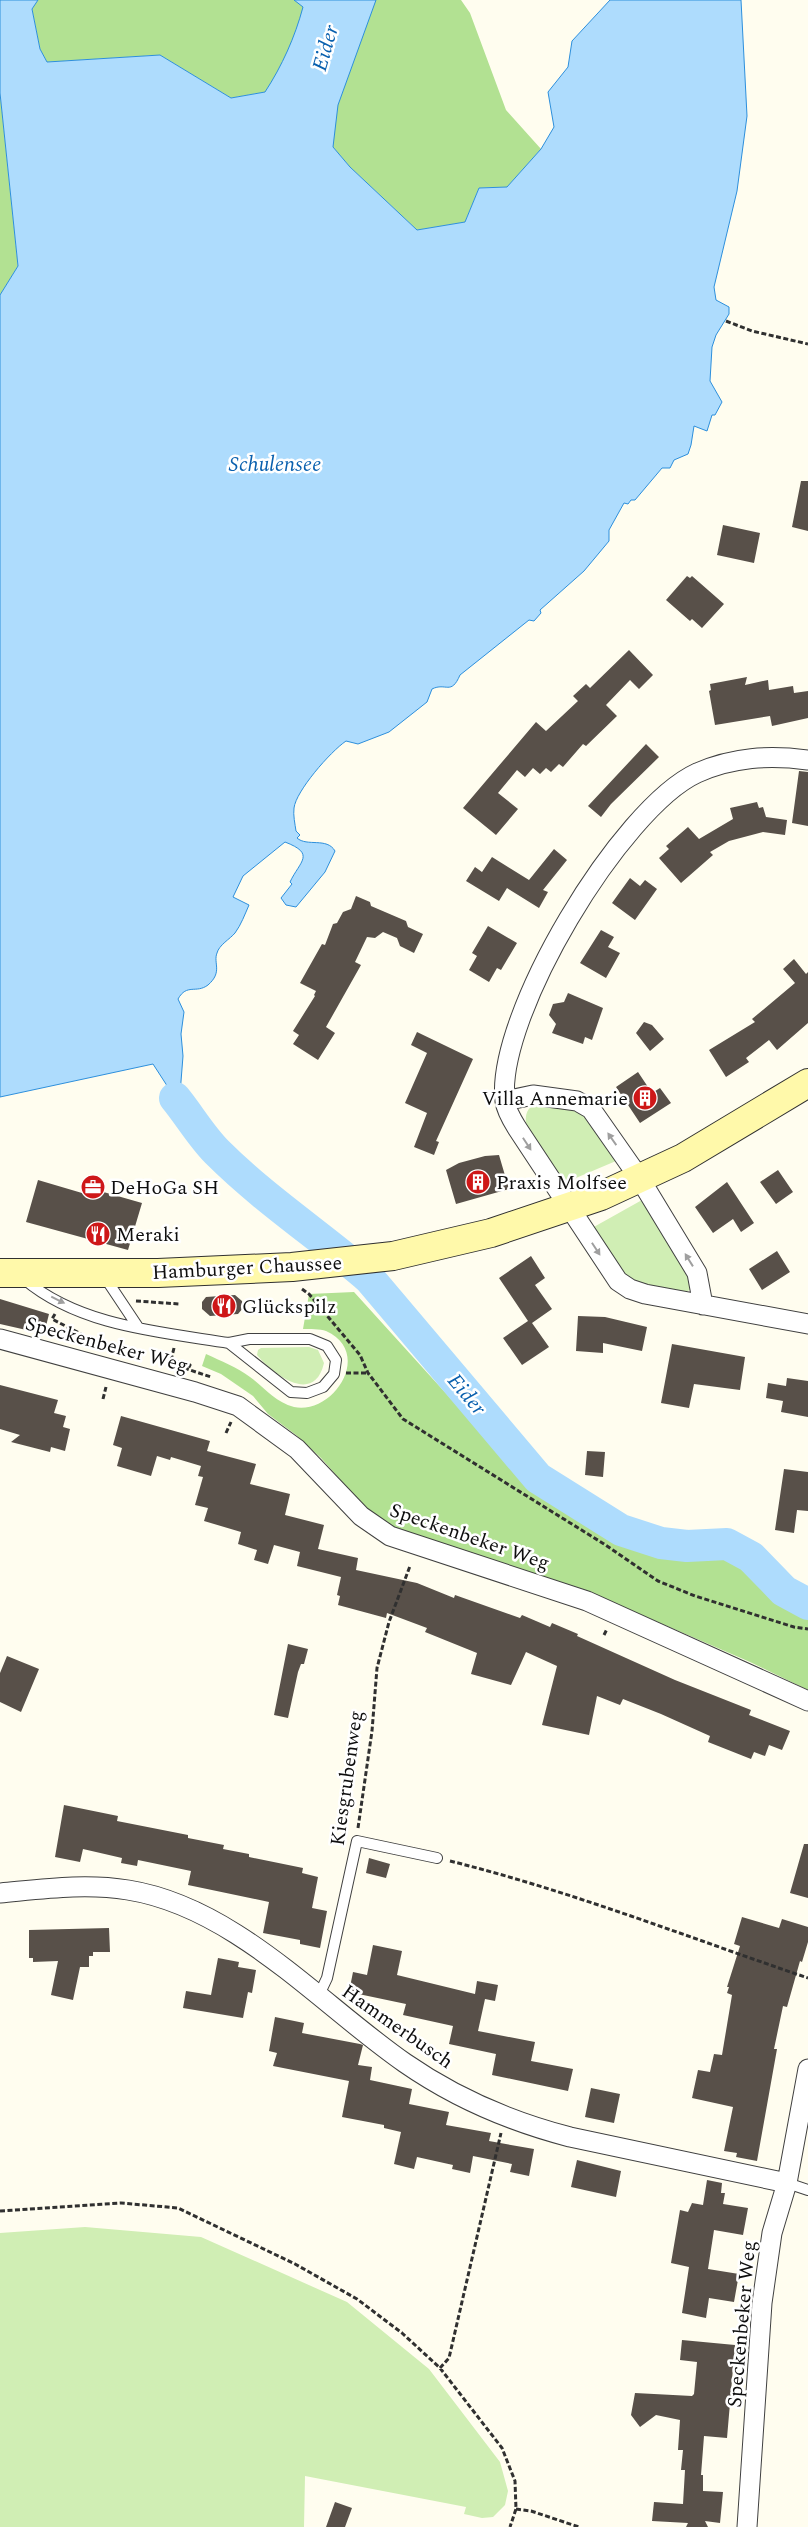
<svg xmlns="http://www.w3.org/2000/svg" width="808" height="2527" font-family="Spectral,serif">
  <rect width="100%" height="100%" fill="#fffdef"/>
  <path fill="#d0eeb4" d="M539 1103 575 1108 584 1114 616 1161 564 1183 526 1125C525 1113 527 1107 539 1103Z
    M642 1200 695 1282 691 1289 683 1294 629 1280 592 1228Z
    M309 1347 318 1350 324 1363C314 1406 273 1374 257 1355L258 1350 261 1348Z
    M85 2227 201 2237 347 2302 429 2369 500 2462 508 2491 505 2505 493 2517 482 2518 464 2514 466 2507 305 2476 304 2527H0V2233Z"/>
  <path fill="#b2e192" d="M38 0H461L470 13 506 110 541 149 507 187 479 188 465 222 417 230 350 167 333 147 265 92 231 98 160 55 47 62 40 49 32 9Z
    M0 93 18 266 0 295Z
    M354 1292 530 1486 649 1553 722 1554 744 1568 777 1603 808 1619V1690L750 1662 591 1593 515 1567 415 1537 388 1525 367 1510 321 1458 296 1435 268 1414 253 1396 221 1374 202 1366 206 1354C221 1361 237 1367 250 1377 265 1388 275 1402 294 1407 333 1415 374 1353 326 1331 320 1329 310 1329 303 1329L309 1294Z"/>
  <path fill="#aedcfd" stroke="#2d8fdc" d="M0 0H38L32 9 40 49 47 62 160 55 231 98 265 92C282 66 295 37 303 7L294 0H376L338 105 333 147 350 167 417 230 465 222 479 188 507 187 541 149 554 127 548 92 568 67 572 41 610 0H741L747 116 737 191 714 287 716 300 729 307V314L716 335 712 347 710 381 722 402 715 415H712L707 431 694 426 691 445 688 454 674 460 670 468H662L635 500H631L628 504 624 503 609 530V541L584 571 540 610 541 613 534 621 529 620 460 675C451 696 446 682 432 689L427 702 389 732 358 744 346 741C330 752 296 791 294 808 293 815 295 824 296 831L300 835 297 838C307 847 327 837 335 851L325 872 296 907 286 905 281 898 292 884 290 882C300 861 316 854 285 842L243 876 233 897 249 905C245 914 241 925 235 933 230 939 219 945 217 953 213 963 223 972 208 985 196 994 187 983 178 999L184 1012 181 1034 183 1056 180 1094 175 1098 153 1064 0 1097V295L18 266 0 93Z"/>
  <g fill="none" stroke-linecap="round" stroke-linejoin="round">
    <path stroke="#aedcfd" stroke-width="32" d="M175 1098C189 1115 201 1136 217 1152 264 1199 319 1235 369 1278L538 1478 621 1530 661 1543 687 1546 727 1544 751 1557 784 1591 808 1604"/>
  </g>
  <path fill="#585049" d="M801 481H808V531L792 527Z
    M723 525 760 533 754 563 717 555Z
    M687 576 690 578 692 576 724 604 702 628 692 619 690 621 666 600Z
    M629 650 653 675 639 689 630 680 606 705 617 716 586 746 583 744 563 767 559 764 551 772 546 768 540 774 533 768 525 777 517 770 498 793 518 809 496 835 463 808 536 722 546 731 578 701 573 696 586 684 590 688Z
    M747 677 745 685 768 680 769 690 793 686 794 693 808 691V718L772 726 770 716 715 725 709 691 711 690 710 684Z
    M646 744 659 757 611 804 601 817 588 806Z
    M799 771 808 772V826L792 823Z
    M757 802 759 808 763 807 766 817 787 820 785 835 763 832 729 841 710 852 713 855 681 883 659 858 669 849 666 846 688 827 699 839 733 819 730 808Z
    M554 849 567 860 543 890 548 892 539 908 507 888 499 901 466 881 475 867 482 872 492 857 529 880Z
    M630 878 640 886 645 880 657 889 635 920 612 903Z
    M356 896 370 902 371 906 406 921 408 927 423 934 414 953 400 946 397 938 383 932 375 938 367 937 355 962 361 965 326 1027 335 1033 318 1060 293 1044 299 1035 293 1031 315 996 314 995 316 991 300 983 322 944 325 945 333 924 337 923 343 912 351 909Z
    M488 926 517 943 501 970 497 968 489 982 469 970 477 956 472 953Z
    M601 930 614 937 608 947 620 953 606 978 580 963Z
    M794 959 806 974 808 972V1023L777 1050 769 1040 746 1058 749 1062 726 1077 709 1050 755 1022 752 1019 795 983 783 969Z
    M568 993 603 1008 592 1040 585 1037 583 1044 552 1033 556 1024 549 1015 553 1004 564 1002Z
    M644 1022 652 1025 664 1039 650 1051 636 1033Z
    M417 1032 473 1059 436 1141 439 1142 434 1155 414 1147 427 1113 405 1103 427 1053 411 1045Z
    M638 1072 652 1093 660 1088 671 1103 640 1123 616 1087Z
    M499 1155 509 1189 456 1204 446 1170 459 1163 485 1156Z
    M778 1170 793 1192 776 1204 760 1182Z
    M38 1180 82 1193 85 1181 102 1186 100 1191 142 1203 128 1250 26 1222Z
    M727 1182 754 1223 741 1232 733 1219 713 1233 695 1207Z
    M777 1251 790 1272 762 1290 749 1269Z
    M531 1256 545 1278 535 1285 552 1309 532 1323 549 1347 522 1365 503 1338 528 1321 499 1278Z
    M235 1295 242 1301 243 1308 238 1314 210 1316 202 1309V1302L206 1297Z
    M0 1299 49 1314 44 1334 0 1324Z
    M578 1316 605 1317 647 1327 642 1351 603 1343V1353L576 1351Z
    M672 1344 745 1357 740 1390 694 1384 689 1408 661 1403Z
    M787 1378 808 1381V1417L781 1412 783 1401 766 1398 768 1383 786 1386Z
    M0 1385 58 1400 54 1413 66 1416 63 1427 70 1429 65 1451 51 1447 50 1452 11 1442 20 1435 0 1429Z
    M121 1416 210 1441 207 1451 256 1464 250 1484 290 1494 285 1515 324 1525 318 1549 358 1558 356 1570 417 1583 454 1598 455 1595 520 1618 522 1615 550 1627 552 1623 578 1634 577 1636 675 1680 751 1710 749 1715 790 1731 782 1750 769 1745 765 1756 754 1752 751 1759 708 1742 710 1736 661 1714 623 1699 620 1705 597 1696 589 1735 542 1725 557 1666 526 1652 511 1685 471 1674 477 1653 425 1632 427 1628 387 1613 386 1618 338 1605 340 1596 337 1595 341 1577 297 1566 300 1552 274 1545 268 1564 254 1560 257 1550 238 1544 241 1532 204 1521 208 1508 195 1505 203 1477 198 1476 201 1466 171 1457 170 1460 157 1456 151 1476 117 1466 122 1448 113 1445Z
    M587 1451 605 1452 603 1477 585 1475Z
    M784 1469 808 1472V1511L797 1510 794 1533 775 1530Z
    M288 1644 308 1649 304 1664H301L298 1672 288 1718 274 1715Z
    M7 1656 39 1669 21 1712 0 1702V1673Z
    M64 1805 118 1816 117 1821 188 1835V1838L224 1845 223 1849 249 1854V1857L303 1868 302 1873 318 1877 312 1908 327 1911 320 1948 300 1944V1940L263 1933 269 1902 188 1885 191 1871 138 1860 137 1866 121 1863 122 1858 83 1849 80 1862 55 1857Z
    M804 1844H808V1898L790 1893Z
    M369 1858 390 1864 386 1878 366 1873Z
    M742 1917 779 1928 782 1919 808 1927V1942L802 1962 800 1961 787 2007 783 2006 774 2049H777L757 2161 736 2157 737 2153 724 2151 733 2107 692 2098 698 2070 710 2072 714 2054 722 2055 732 1995 727 1993 729 1987H727L740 1946 734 1944Z
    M109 1928 110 1952H93V1956H89V1967H80L73 2000 51 1995 58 1961 33 1962V1958H29V1930Z
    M373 1945 402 1951 397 1975 475 1994 477 1981 498 1985 495 2001 485 1999 478 2031 535 2042 531 2061 573 2069 568 2091 492 2075 496 2054 449 2044 453 2026 403 2015 406 2004 349 1992 353 1972 367 1975Z
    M218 1958 239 1962 238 1967 256 1970 252 1993 248 1992 243 2018 183 2008 186 1991 211 1995Z
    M275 2017 304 2023 302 2033 360 2044 363 2045 358 2065 372 2067 370 2080 412 2089 409 2104 449 2112 446 2125 491 2133 489 2141 534 2149 529 2176 510 2172 512 2164 473 2156 470 2173 452 2169 453 2165 417 2157 414 2169 394 2164 401 2132 384 2128V2125L342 2117 349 2081 273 2066 277 2053 269 2051Z
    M591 2088 620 2094 614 2123 585 2117Z
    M577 2160 621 2171 616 2197 571 2187Z
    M707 2180 722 2183 721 2193H725L723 2204 748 2208 743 2235 714 2230 708 2269 739 2274 734 2302 709 2298 706 2318 682 2313 689 2267 671 2263 680 2210 688 2212 692 2203 703 2205Z
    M682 2340 735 2345 727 2438 704 2436 701 2475H703V2491L723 2492 720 2523 705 2521 708 2527H686L688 2523 652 2521 654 2502 683 2504 685 2470H681L683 2450H678L680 2420 656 2415 640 2427 631 2415 635 2393 692 2396 694 2394 697 2362 680 2360Z
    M335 2502 352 2508 345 2527H326Z"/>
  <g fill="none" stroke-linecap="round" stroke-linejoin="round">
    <defs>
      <path id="service" d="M104 1276 138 1327
        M24 1279C79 1326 160 1332 229 1343
        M249 1339H310L327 1346 336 1360 334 1374 323 1387 307 1393 291 1392 229 1343Z
        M318 1997 327 1978 357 1841 437 1858
        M787 2183 808 2190"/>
      <path id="minor" d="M808 760C769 755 733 757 697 773 621 808 495 1017 505 1101 506 1110 512 1120 517 1128L618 1281 630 1289 645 1294 808 1324
        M505 1101 533 1095 577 1101 591 1109 640 1179 697 1273 703 1305
        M0 1339 195 1392 238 1406 297 1449 361 1516 390 1536 587 1601 808 1701
        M0 1893C43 1889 85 1883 128 1890 235 1907 320 2004 405 2063 454 2097 512 2122 570 2137L787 2183
        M747 2527 762 2303 772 2233 787 2183 808 2069"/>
      <path id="secondary" d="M0 1273H158L292 1267 393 1256 491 1233 601 1196 683 1158 808 1083"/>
    </defs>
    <use href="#service" stroke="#414141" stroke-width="12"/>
    <use href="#minor" stroke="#414141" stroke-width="21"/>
    <use href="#secondary" stroke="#303030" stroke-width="30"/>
    <path stroke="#303030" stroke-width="3" stroke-dasharray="5 2.5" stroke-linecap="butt" d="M726 321 752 331 808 344
      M302 1289 309 1294 360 1355 368 1373 403 1419 604 1544 658 1581 695 1596 794 1627 808 1629
      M136 1301 179 1304
      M55 1314 52 1319 106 1347
      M174 1348 171 1360 190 1365 188 1369
      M184 1368 211 1377
      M346 1373H368
      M103 1399 106 1387
      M226 1433 231 1422
      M604 1635 607 1629
      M358 1828 372 1731 377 1668 389 1622 410 1566
      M450 1861C571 1891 690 1938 808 1978
      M0 2211 121 2203 178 2208 295 2264 357 2299 402 2333 440 2368 502 2448 515 2481 516 2509 510 2527
      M440 2368 449 2358 501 2133
      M516 2509 531 2511 579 2527"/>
    <use href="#service" stroke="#fff" stroke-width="10"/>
    <use href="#minor" stroke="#fff" stroke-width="19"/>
    <use href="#secondary" stroke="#fff9aa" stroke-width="28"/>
  </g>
  <defs><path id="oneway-solid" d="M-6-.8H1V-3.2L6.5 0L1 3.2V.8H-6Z" transform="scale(1.25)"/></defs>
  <g fill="#9f9f9f">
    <use href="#oneway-solid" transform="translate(612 1139) rotate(-125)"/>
    <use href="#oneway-solid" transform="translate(527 1144) rotate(57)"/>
    <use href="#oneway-solid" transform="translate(596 1249) rotate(57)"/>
    <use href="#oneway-solid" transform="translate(689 1260) rotate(-122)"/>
    <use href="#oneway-solid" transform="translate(58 1300) rotate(26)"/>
  </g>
  <defs>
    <symbol id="building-disc" viewBox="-11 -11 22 22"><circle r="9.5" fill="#ce1718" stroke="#fff"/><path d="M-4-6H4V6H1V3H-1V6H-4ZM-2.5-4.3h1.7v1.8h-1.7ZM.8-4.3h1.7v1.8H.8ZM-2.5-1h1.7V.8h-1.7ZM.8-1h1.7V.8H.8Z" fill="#fff"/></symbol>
    <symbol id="office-disc" viewBox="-11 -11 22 22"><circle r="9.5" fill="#ce1718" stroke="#fff"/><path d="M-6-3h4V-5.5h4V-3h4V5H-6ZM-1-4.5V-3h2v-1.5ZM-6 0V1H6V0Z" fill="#fff"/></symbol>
    <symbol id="restaurant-disc" viewBox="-11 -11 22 22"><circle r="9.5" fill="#ce1718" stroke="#fff"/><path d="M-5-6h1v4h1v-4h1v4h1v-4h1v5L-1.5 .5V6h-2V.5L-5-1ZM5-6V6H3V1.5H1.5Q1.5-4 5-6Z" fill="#fff"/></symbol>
  </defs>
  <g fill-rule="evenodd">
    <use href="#building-disc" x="631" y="1084" width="28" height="28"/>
    <use href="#building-disc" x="464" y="1168" width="28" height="28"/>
    <use href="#office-disc" x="79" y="1173" width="28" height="28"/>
    <use href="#restaurant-disc" x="84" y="1220" width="28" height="28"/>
    <use href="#restaurant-disc" x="210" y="1292" width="28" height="28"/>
  </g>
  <g text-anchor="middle" stroke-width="5" stroke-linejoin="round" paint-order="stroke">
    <g font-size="20" fill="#0e0e0e" stroke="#fff" text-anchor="start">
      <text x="628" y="1105" text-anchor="end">Villa Annemarie</text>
      <text x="496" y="1189">Praxis Molfsee</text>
      <text x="110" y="1194">DeHoGa SH</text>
      <text x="116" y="1241">Meraki</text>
      <text x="242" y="1313">Glückspilz</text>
    </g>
    <g font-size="20" fill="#0e0e0e" stroke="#fff">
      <text transform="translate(247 1267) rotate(-3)" y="7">Hamburger Chaussee</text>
      <text transform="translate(107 1344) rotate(15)" y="7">Speckenbeker Weg</text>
      <text transform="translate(470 1536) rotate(19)" y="7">Speckenbeker Weg</text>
      <text transform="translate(346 1778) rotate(-82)" y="7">Kiesgrubenweg</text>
      <text transform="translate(398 2026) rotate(35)" y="7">Hammerbusch</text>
      <text transform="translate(741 2324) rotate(-85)" y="7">Speckenbeker Weg</text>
    </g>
    <g font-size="21" font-style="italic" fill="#0960ae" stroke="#fff">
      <text transform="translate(325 48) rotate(-74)" y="7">Eider</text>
      <text x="275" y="471">Schulensee</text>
      <text transform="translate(467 1394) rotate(50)" y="7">Eider</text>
    </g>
  </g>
</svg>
